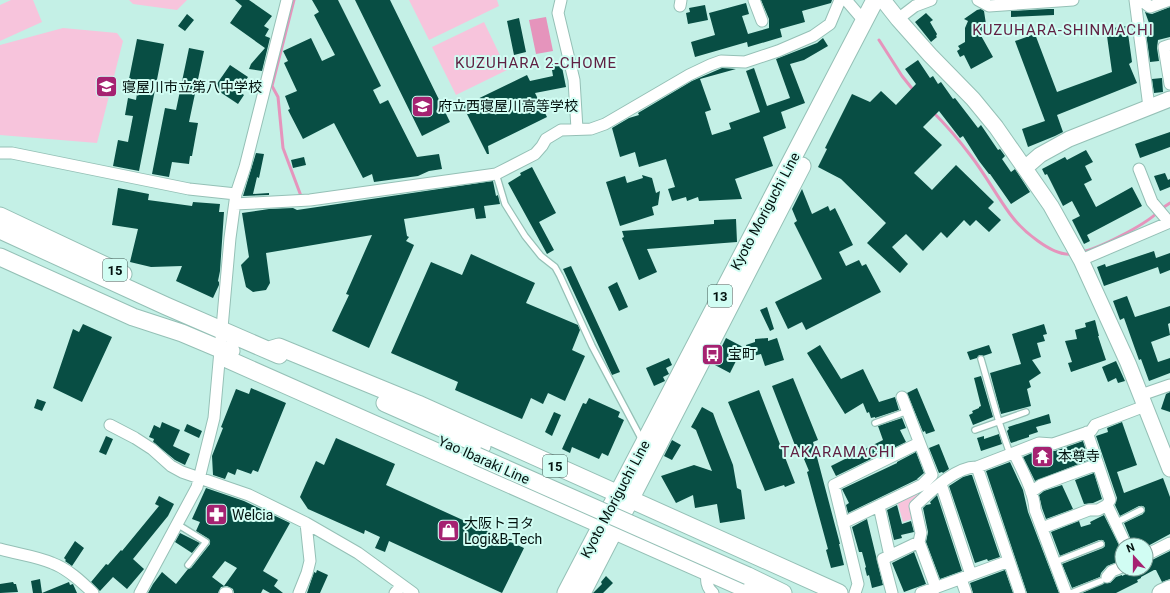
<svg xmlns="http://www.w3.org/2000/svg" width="1170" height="593" font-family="Roboto,'Noto Sans JP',sans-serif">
  <rect width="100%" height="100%" fill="#c4f0e6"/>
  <path fill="#f7c4dc" d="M11 0H33L42 22 0 41V5Z
    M129 0H187L177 10 133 4Z
    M409 0H497L499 6 429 40Z
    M484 22 507 70 456 95 432 47Z
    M63 28 117 33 123 41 97 143 0 135V45Z
    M930 481 931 487 915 518 903 522 897 500Z"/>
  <path fill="#e594bc" d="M546 17 553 51 536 54 529 20Z"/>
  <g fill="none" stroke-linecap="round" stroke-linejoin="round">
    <path stroke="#e594bc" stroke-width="3" d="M294 0 272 86 278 97 283 148 301 196H303
      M879 40 902 76 914 91
      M933 112C946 125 959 140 971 156 985 174 996 195 1010 214 1021 229 1052 257 1072 254
      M1161 209 1170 203
      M1081 252C1099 249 1144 225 1157 213"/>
  </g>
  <path fill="#084e44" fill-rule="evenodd" d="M235 0H249L272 16 264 26 269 29 265 36 270 38 262 71 249 69 251 64 265 48 230 23 242 6Z
    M312 0H338L381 86 373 90 380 104 388 100 417 157 439 154 442 169 429 171 418 176 374 182 372 174 363 178 334 123 303 139 288 110 290 109 285 96 297 91 284 63 288 61 283 51 311 38 322 61 335 55 314 15 319 12Z
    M355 0H390L450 122 422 136Z
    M761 0H832L831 3 802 11 805 22 780 29 782 37 748 47 747 42 695 57 691 42 715 35 709 13 746 3 749 14 742 16 748 34 769 28V19Z
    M705 5 708 20 688 24 686 13 690 12 689 8Z
    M1170 7V37L1158 40 1157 48 1159 61 1150 62 1146 33 1152 31 1145 12 1152 14Z
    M981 9 984 11 987 31 979 32 993 57 971 69 964 55 960 57 957 51 960 49 958 46 965 42V28L968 21 964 19 977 10Z
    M1048 9H1054V15L1011 17V11Z
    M926 13 933 20 930 22 937 34 936 36 937 37 931 42 915 22Z
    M187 14 194 20 185 31 178 26Z
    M519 18 526 52 514 55 507 21Z
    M1127 26 1132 62 1129 64 1137 83 1057 115 1063 132 1055 136 1028 147 1022 129 1045 121 1015 41 1035 34 1057 92 1112 72 1106 29Z
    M823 38 828 46 804 60 790 64 805 103 781 112 786 128 763 137 773 166 735 179 742 199 699 201 698 197 687 201 686 197 672 201 668 189 675 187 666 159 639 167 635 152 620 157 612 128 629 118 639 115 638 113 692 81 722 68 736 69 700 79 711 110 705 112 712 135 731 129 729 123 760 112 746 71 754 68 767 106 790 98 776 59 817 43Z
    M137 39 164 44 139 171 113 166 118 140 128 142 133 116 125 115 128 98 136 100 139 81 129 79Z
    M189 48 204 51 189 122 198 123 192 156H190L189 164 172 162 169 177 152 174 165 108 176 110Z
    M918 60 930 78 933 76 938 84 941 82 953 99 955 98 978 128 981 125 998 150 1000 149 1005 156 1002 159 1011 172 1015 169 1030 192 1011 204 990 174H989L979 161 963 136 960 138 939 111 923 127 942 145 914 173 932 190 956 165 994 202 988 208 1001 220 989 232 976 220 970 226 964 220 947 238 941 232 923 251 906 234 892 247 908 264 900 273 867 243 886 223 841 179 818 167 827 149 825 148 852 94 870 102 881 91 896 105 916 84 905 69Z
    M561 62 566 87 535 93 547 117 488 146 489 154H487L463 106 527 75 530 81 553 76 551 64Z
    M230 65 248 77 238 91 244 95 238 104 214 88Z
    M1162 78 1163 92 1154 93 1152 79Z
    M1170 132V147L1140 158 1135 144Z
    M1086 150 1093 162 1085 166 1092 180 1084 184 1096 207 1132 187 1142 206 1087 235 1090 241 1084 244 1072 220 1080 216 1072 201 1063 206 1047 174 1045 175 1042 169 1065 157 1067 160Z
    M256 153 264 154 259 178 257 177 253 194 269 193V195L243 196Z
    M304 157 306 165 293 168 291 160Z
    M532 167 556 213 539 222 554 250 547 254 508 183 521 175 520 173Z
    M1165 173 1168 180 1170 179V187L1160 191 1154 176Z
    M642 175 652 178 656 193 660 191 658 205 652 207 654 215 620 226 606 182 625 176 627 183 643 178Z
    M493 181 496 196 498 195 500 204 484 206 486 218 476 219 474 208 404 219 407 236 409 237 406 241 414 245 369 348 332 331 349 295 346 294 372 235 266 253 270 283 266 290 253 292 246 287 241 265 249 257 242 213 269 209 293 208 297 210Z
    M118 188 149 194 148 200 192 206 193 202 220 204 219 212H224L220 271 218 281 219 282V285L213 298 176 281 182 266 151 267 130 262 138 229 112 225Z
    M802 189 812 214 828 206 830 211 835 208 853 245 839 252 846 266 859 260 862 266 866 264 881 292 806 330 802 322 788 329 775 302 822 279 794 223 797 221 792 209Z
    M736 219 737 242 647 249 657 272 639 280 622 238 624 237 622 231 714 224V220Z
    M1154 251 1156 258 1170 253V270L1160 274 1158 267 1104 286 1097 267 1105 264 1106 267Z
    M471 254 535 283 526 303 578 325 580 330 572 350 585 356 565 401 548 393 543 404 531 398 522 419 455 390 458 382 391 353 431 262 462 275Z
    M571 266 620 372 612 375 563 269Z
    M617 282 628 307 619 311 608 287Z
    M1127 296 1135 317 1170 306V323L1168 324 1170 335 1151 342 1158 362 1170 358V373L1149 381 1141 359 1139 360 1124 318 1120 320 1113 301Z
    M767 307 774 329 770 331 760 310Z
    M1095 320 1099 336H1098L1106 360 1071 372 1068 363 1072 362 1065 341 1077 339 1075 330 1086 327 1085 323Z
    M83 324 112 337 82 402 53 388 73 329 79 332Z
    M1044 324 1047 334 1043 335 1045 341 1037 343 1041 357 1032 360 1041 373 1029 381 1031 387 1027 389 1031 406 1001 414 990 373 1021 364 1012 334Z
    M726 338 743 347 730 373 713 364Z
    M768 338V341L777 338 784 360 765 366 761 354 749 357 746 345 755 342V339Z
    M820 345 841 379 863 369 879 402 895 397 899 410 875 418V417L871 418 869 412 867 413 863 403 845 414 807 353Z
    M989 345 992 353 983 356 979 355 977 358 970 360 967 352Z
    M669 358 672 365 666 368 669 374 663 377 665 381 654 386 646 368Z
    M1116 361 1125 381 1118 383 1116 378 1108 382 1102 367Z
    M981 376 993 417 973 425 969 415 973 413 972 411 979 408V407L981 406 974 378Z
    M793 378 818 440 813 442 840 544H839L844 565 831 568 826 550 828 549 807 472 809 471 799 447 796 448 772 386Z
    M251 388 286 403 258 472 253 470 251 474 237 469 235 475 228 472 225 479 213 475 212 456 223 428 221 427 236 389 249 394Z
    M917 388 935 431 926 434 925 431 923 432 907 393Z
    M759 390 795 483 785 487 784 485 765 491 728 402Z
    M1170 392V412L1161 409 1166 394Z
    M589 398 620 412 618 417 624 420 608 456 602 453 599 459 572 447 570 453 562 449 583 403 586 404Z
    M37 399 46 402 42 411 34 408Z
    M702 407 713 413 717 424 733 465 737 488 741 490 745 519 720 523 717 504 695 508 693 495 676 503 661 476 694 465 712 471 696 430 691 427Z
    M554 412 561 415 552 436 545 432Z
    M1049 414 1051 423 1036 427 1038 432 1029 435V437L1011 443 1010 441 1007 431 1009 429 1008 427Z
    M902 418 906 428 900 430 906 442 836 476 831 466 883 440 878 426Z
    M162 422 180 430 173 446 190 454 185 465 175 460 153 442 154 439 149 437 154 425 160 428Z
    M1122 422 1137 465 1117 472 1124 493 1163 478 1170 497V534L1146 547V545H1133L1124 523 1143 514 1145 508 1143 506H1139L1120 516 1115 505 1117 498 1096 436 1108 432 1107 428Z
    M187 424 202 431 199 438 184 431Z
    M999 434 1002 444 981 451 977 438 984 436V439Z
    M106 436 113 439 106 455 99 452Z
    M336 438 395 464 386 485 524 548 502 593 389 541 385 552 375 548 380 537 365 530 364 534 308 509 300 497 316 461 324 465Z
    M672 440 681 445 672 460 664 456Z
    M1083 441 1089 460 1035 481 1023 457 1032 453 1033 455 1043 450 1046 451H1055Z
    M939 444 949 469 943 473 942 472 939 473 929 448Z
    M916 452 924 473 917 479H918L848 513 846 505 849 503 842 489 897 463V462Z
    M1010 462 1023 490 1028 512 1059 593H1027L986 471Z
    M1094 473 1102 499 1093 503 1084 504 1075 480Z
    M970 475H972L1000 557 988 561 987 559 975 563 949 486 963 477Z
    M1062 485 1073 509 1046 519 1042 508 1039 495 1044 491Z
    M206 488 244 501 290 523 263 571 278 580 274 586 283 593H270L263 589 261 593H234L233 589 227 586 221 587 218 593H148L153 584 162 572 176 584 188 569 191 568 210 544V541L209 539 196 531 200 522 192 519ZM225 561 237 568 224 586 212 577Z
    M937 495 962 571 940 579 926 542 928 532 923 508 926 505 931 504 930 502Z
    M159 496 174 504 168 516 133 559 144 569 127 589 113 577 100 591 91 582 106 564 108 565 121 550 122 551 159 506 155 504Z
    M897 505 902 524 911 521 914 532 901 535 902 538 894 540 887 510Z
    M1104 515 1122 551V560L1107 566 1101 573 1100 577 1072 588 1062 564 1103 548 1105 546V543L1103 540H1099L1060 556 1051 532 1079 521 1081 527 1091 524 1090 522Z
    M867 519 883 585 872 588 869 575 867 576 865 568 866 567 862 552H859L852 527Z
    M180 533 200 543 192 553 175 542Z
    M75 541 84 548 72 566 65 561 66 560 64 558Z
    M1170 551V579L1162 582 1156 570H1154L1141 577V578L1137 580 1138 582 1116 593H1082L1104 583H1110L1116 577 1122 575V576L1136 569H1146V563Z
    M914 552 926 584 904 592 892 563Z
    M317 570 328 575 320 593H307L314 572 316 573Z
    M1005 570 1013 593H973L970 583Z
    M606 576 613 583 603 593H593L602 584 601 582Z
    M40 579 42 593H33L31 581Z
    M13 582 14 584H16L18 592 0 593V584Z
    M69 582 70 585 73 584 77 593H42Z"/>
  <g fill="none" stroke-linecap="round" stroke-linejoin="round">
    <defs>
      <path id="lane" d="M496 174 505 204 525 236 541 256 555 267 560 276 592 346 642 440
        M981 359 999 422 1010 454
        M875 423 908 411
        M975 430 1026 412
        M1115 523 1141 510
        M177 524 206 542 188 565
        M1055 562 1101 544
        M1071 593 1101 581"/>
      <path id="street" d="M561 0 558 13 574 80 577 129
        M754 0 762 21
        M846 0 864 21
        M978 0 989 6 1073 0
        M1135 0 1149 107
        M1145 0 1146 4 1150 7 1170 0
        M680 6 681 0
        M898 19 915 6 931 0
        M1170 45 1164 47 1170 84
        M0 153H12L189 189 236 194
        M1139 169 1152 202 1169 222
        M235 204 310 200 496 174 535 154 542 146 546 139 561 130 591 129 605 124 689 75 710 65 721 61 745 62 778 51 813 36 830 24 840 0
        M1081 260 1170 222
        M1141 395 1170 385
        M110 425 135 438 152 449 171 466 182 472 249 495 306 523 358 553 413 593
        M1014 453C1022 470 1034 491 1035 510L1066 593
        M977 467 1020 593
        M941 484 971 575
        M1031 492 1041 485 1098 464
        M1107 505 1126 545
        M879 506 890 556
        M843 523 922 485 932 475 902 397
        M1042 528 1089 510H1098L1107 505 1110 500 1087 432
        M0 549C17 554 36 556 52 563 68 569 81 581 93 593
        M1146 555 1170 543
        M707 571C706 580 706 587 713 593
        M1107 577 1112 571 1122 567
        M961 579 966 593
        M936 588 919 542 921 533 915 506C930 492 956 466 977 467L1039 443 1053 444 1091 431 1095 425 1145 406
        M140 593 197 487 214 418 230 238 236 194 245 167 287 0
        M225 593H227
        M299 593 307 573 310 561 306 523
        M395 593 402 585
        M855 593 858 584 834 485 919 443
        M892 593 883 559 919 542
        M921 593 1009 561"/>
      <path id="secondary" d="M883 0 898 19 930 55 973 99 996 127 1051 206 1081 260 1128 363 1170 469
        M1025 168 1040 155 1069 139 1170 99"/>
      <path id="primary" d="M0 216 123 274
        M0 230 166 306 279 355
        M0 257 133 317 182 333 220 349 231 351
        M220 349 227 359 755 593
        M269 350 279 347 418 404 839 593
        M385 403 482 446
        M748 576 783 593
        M566 593 875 0
        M582 593 802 166
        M1161 593 1170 589"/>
    </defs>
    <use href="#lane" stroke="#95c0b6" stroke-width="8"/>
    <use href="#street" stroke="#95c0b6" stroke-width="13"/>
    <use href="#secondary" stroke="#95c0b6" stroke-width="17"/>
    <use href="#primary" stroke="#95c0b6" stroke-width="19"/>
    <use href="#lane" stroke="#fff" stroke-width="5.5"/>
    <use href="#street" stroke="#fff" stroke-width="11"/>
    <use href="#secondary" stroke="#fff" stroke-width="15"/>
    <use href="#primary" stroke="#fff" stroke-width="17"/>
    <defs>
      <path id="primary-bridge" d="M477 456 748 576"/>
    </defs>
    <use href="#primary-bridge" stroke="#95c0b6" stroke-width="19" stroke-linecap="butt"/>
    <use href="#primary-bridge" stroke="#fff" stroke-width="17"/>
  </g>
  <defs>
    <symbol id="school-square" viewBox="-11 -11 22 22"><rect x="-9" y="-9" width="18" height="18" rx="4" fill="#a52271" stroke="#d1fdf3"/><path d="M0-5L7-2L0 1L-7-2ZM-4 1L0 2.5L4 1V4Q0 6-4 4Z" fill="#fff"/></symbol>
    <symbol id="bus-square" viewBox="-11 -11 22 22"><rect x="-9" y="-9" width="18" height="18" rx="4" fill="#a52271" stroke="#d1fdf3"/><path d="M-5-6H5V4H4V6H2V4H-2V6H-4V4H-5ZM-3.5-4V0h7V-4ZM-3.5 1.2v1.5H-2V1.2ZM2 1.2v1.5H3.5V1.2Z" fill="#fff"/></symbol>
    <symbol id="temple-square" viewBox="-11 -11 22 22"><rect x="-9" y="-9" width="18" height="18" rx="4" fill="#a52271" stroke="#d1fdf3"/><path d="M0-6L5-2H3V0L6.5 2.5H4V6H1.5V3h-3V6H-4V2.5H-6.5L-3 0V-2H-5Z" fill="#fff"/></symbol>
    <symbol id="pharmacy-square" viewBox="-11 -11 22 22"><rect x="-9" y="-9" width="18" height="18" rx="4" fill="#a52271" stroke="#d1fdf3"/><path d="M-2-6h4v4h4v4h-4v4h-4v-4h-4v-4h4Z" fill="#fff"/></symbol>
    <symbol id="shop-square" viewBox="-11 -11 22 22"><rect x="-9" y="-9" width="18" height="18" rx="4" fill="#a52271" stroke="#d1fdf3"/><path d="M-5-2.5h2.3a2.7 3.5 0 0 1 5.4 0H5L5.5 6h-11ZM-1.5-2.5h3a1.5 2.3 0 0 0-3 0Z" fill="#fff"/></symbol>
  </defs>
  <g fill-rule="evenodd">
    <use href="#school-square" x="94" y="74" width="25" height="25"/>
    <use href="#school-square" x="410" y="94" width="25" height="25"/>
    <use href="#bus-square" x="700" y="342" width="25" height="25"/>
    <use href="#temple-square" x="1030" y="444" width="25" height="25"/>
    <use href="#pharmacy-square" x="204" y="502" width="25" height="25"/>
    <use href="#shop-square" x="436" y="518" width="25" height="25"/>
  </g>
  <g text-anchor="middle" stroke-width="4" stroke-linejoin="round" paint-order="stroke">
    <g fill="#d1fdf3" stroke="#415853" stroke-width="1">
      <rect x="103" y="259" width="24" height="22" rx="3"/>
      <rect x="708" y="285" width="24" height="22" rx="3"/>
      <rect x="543" y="455" width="24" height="22" rx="3"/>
    </g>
    <g font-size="13" font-weight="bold" fill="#03120f">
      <text x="115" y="275">15</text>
      <text x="720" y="301">13</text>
      <text x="555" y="471">15</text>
    </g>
    <g font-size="14" fill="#03120f" stroke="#d1fdf3" text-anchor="start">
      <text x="122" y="92">寝屋川市立第八中学校</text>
      <text x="438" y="111">府立西寝屋川高等学校</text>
      <text x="728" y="359">宝町</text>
      <text x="1058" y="461">本尊寺</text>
      <text x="232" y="520">Welcia</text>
      <text x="464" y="528">大阪トヨタ<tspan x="464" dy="16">Logi&amp;B-Tech</tspan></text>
    </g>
    <g font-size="14" fill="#03120f" stroke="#d1fdf3">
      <text transform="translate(765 211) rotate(-62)" y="5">Kyoto Moriguchi Line</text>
      <text transform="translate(484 460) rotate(24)" y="5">Yao Ibaraki Line</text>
      <text transform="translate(615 499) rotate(-62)" y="5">Kyoto Moriguchi Line</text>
    </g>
    <g font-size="15" letter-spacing="1" fill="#602143" stroke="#d1fdf3">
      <text x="1063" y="35">KUZUHARA-SHINMACHI</text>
      <text x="536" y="68">KUZUHARA 2-CHOME</text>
      <text x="838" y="457">TAKARAMACHI</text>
    </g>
  </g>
  <g transform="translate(1134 557) rotate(339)"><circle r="19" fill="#d1fdf3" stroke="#7f9f98"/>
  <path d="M0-3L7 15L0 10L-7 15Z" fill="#a52271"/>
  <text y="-6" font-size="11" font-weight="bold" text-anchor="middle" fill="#03120f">N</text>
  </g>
</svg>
